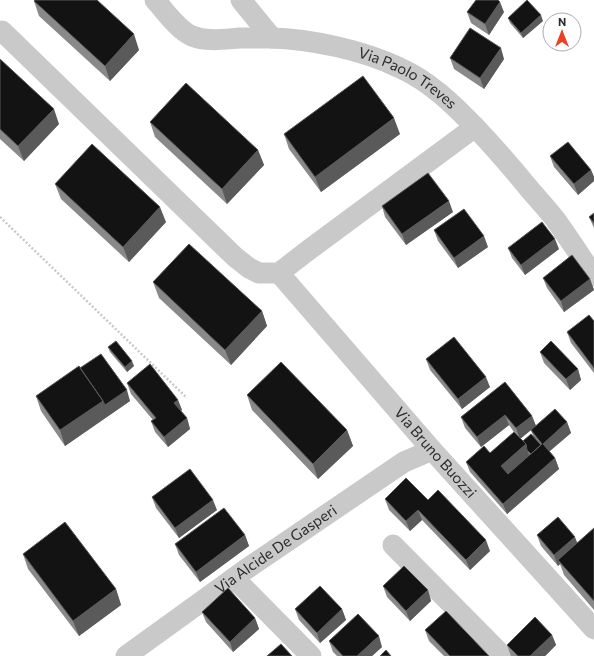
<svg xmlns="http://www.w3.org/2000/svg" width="594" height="656" font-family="Commissioner,sans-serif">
  <rect width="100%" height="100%" fill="#fff"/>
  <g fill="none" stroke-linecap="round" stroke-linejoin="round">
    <path stroke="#c9c9c9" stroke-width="2.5" stroke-dasharray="2 2" stroke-linecap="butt" d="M0 217 187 398"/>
    <g stroke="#c9c9c9" stroke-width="21">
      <path id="s1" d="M155 0C165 11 178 30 192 36 206 42 225 39 240 38 250 38 260 38 270 38 311 39 363 50 400 68 429 81 453 104 475 127 495 148 513 169 531 191 539 200 547 209 555 219 568 237 581 257 594 276"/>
      <path d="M241 0 272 38"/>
      <path d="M2 31 235 257 249 268 259 273H279L306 252 475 127"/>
      <path id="s2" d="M279 273 432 450 594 629"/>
      <path d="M393 545 503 656"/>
      <path d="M234 578 311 656"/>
      <path id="s3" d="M126 656 245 570 404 462 432 450"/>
    </g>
  </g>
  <path fill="#898989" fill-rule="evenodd" d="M34 1 139 50 110 81 39 16Z
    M467 12H504L489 35 471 23Z
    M508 18 543 21 523 38 510 23Z
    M450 58 504 59 484 89 454 69Z
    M0 59 59 124 24 161 0 139Z
    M150 122 258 150 264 165 227 204 155 137Z
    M284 134H400L321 192 289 149Z
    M550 156 591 170 594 177V181L578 195 554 167Z
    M55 184 166 222 129 262 61 199Z
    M382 206 453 212 406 245 385 217Z
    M594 213V228L589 217Z
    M434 230 488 247 458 268 438 241Z
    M508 248 559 249 525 275 512 258Z
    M543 278 590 279 594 290 564 312 547 288Z
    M153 282 262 311 267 326 231 365 159 298Z
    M594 321V373L571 343 567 332Z
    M108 347 134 366 127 372 110 352Z
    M540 352 578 369 581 380 570 390 544 363Z
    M426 359 490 387 462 409 430 370Z
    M80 368 130 401 65 446 41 411 36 396Z
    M505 382 532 416 536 426 567 422 571 433 549 452 555 458 559 469 507 514 470 472 466 462 490 453 514 432 509 425 481 447 465 428 461 417ZM531 430 533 436 523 441 520 439Z
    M127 383 178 400 182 410 181 411 187 418 190 429 168 447 155 432 151 421 153 420 131 394Z
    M247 395 347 430 353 446 318 479 252 410Z
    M152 497 217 510 179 538 156 508Z
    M385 499 428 500 490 551 470 570 422 520 410 531 389 510Z
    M594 528V610L564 575 560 564 558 566 541 546 537 535 578 543Z
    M245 535 249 546 200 582 179 555 175 544Z
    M23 554 116 589 121 605 79 636 28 569Z
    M383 586 428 590 431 601 410 621 387 597Z
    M295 609H342L346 620 320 643 299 620Z
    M202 612 255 618 259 629 233 652 206 622Z
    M425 630 489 656H444L429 641Z
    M552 635 556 645 545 656H511L507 645Z
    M329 641 382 647 372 656H337L333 652Z"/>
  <path fill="#5a5a5a" d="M500 2 504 12 489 35 485 24Z
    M541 15 543 21 523 38 521 33Z
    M134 34 139 50 110 81 105 66Z
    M501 48 504 59 484 89 480 78Z
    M54 109 59 124 24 161 18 146Z
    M394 118 400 134 321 192 315 177Z
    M258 150 264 165 227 204 222 189Z
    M591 170 594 177V181L578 195 574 184Z
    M449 201 453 212 406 245 402 234Z
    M160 207 166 222 129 262 123 247Z
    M484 236 488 247 458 268 454 258Z
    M555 239 559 249 525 275 521 265Z
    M590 279 594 290 564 312 561 301Z
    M262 311 267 326 231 365 225 350Z
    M132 361 134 366 127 372 125 367Z
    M578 369 581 380 570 390 566 379Z
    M486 377 490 387 462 409 458 399Z
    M127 390 130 401 65 446 60 430 103 401Z
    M178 400 182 410 178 413 174 403Z
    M505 415 509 425 481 447 477 437Z
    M532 416 536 426 520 439 516 428Z
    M187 418 190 429 168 447 164 437Z
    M567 422 571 433 546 454 543 444Z
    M347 430 353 446 318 479 313 464Z
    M526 444 529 455 505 477 501 466Z
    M555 458 559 469 507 514 503 504Z
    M213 500 217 510 179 538 175 528Z
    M418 510 422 520 410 531 406 521Z
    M245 535 249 546 200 582 196 572Z
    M575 537 579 547 558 560 560 564 558 566 554 555Z
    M486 540 490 551 470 570 466 560Z
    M116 589 121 605 79 636 73 621Z
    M428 590 431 601 410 621 406 611Z
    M342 609 346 620 320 643 317 633Z
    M255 618 259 629 233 652 230 642Z
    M552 635 556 645 545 656H530Z
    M379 636 382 647 372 656H357Z"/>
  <path fill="#131313" stroke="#5a5a5a" d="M35 0H97L134 34 105 66 34 1Z
    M476 0H498L500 2 485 24 467 12Z
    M527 0 541 15 521 33 508 18Z
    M470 28 501 48 480 78 450 58Z
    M0 59 54 109 18 146 0 129Z
    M363 76 394 118 315 177 284 134Z
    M186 83 258 150 222 189 150 122Z
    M568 142 591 170 574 184 550 156Z
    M92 144 160 207 123 247 55 184Z
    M428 173 449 201 402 234 382 206Z
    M464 209 484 236 454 258 434 230Z
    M594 213V223L589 217Z
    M542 222 555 239 521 265 508 248Z
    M189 244 262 311 225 350 153 282Z
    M572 255 590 279 561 301 543 278Z
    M589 315 594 321V368L567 332Z
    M454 337 486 377 458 399 426 359Z
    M116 341 132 361 125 367 108 347Z
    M551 341 578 369 566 379 540 352Z
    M101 354 127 390 105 405 103 401 80 368Z
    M281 362 347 430 313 464 247 395Z
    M150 364 178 400 174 403 187 418 164 437 151 421 156 418 127 383Z
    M79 366 103 401 60 430 36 396Z
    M505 382 532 416 516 428 505 415 477 437 461 417Z
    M555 409 567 422 543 444 555 458 503 504 466 462 484 446 490 453 514 432 526 444 501 466 508 474 542 444 531 430Z
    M531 434 541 445 531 454 527 450 526 444 523 441Z
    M190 469 213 500 175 528 152 497Z
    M406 478 428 500 438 490 486 540 466 560 418 510 406 521 385 499Z
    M224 508 245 535 196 572 175 544Z
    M558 517 575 537 554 555 537 535Z
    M65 522 116 589 73 621 23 554Z
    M594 528V601L558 560Z
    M404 566 428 590 406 611 383 586Z
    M320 586 342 609 317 633 295 609Z
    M228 588 255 618 230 642 202 612Z
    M446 611 489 656H450L425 630Z
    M358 614 379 636 357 656H343L329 641Z
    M535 617 552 635 530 656H518L507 645Z
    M281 644 292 656H267Z
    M386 650 391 656H380Z"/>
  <g text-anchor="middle" stroke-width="4" stroke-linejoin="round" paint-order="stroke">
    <g font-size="15" fill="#2c2c2c" stroke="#fff">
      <text dy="5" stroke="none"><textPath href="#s1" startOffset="276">Via Paolo Treves</textPath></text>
      <text dy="5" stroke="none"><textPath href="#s2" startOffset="238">Via Bruno Buozzi</textPath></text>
      <text dy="5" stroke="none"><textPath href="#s3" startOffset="184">Via Alcide De Gasperi</textPath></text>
    </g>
  </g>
  <g transform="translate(562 32)"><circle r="19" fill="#ffffff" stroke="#ababab"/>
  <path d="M0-3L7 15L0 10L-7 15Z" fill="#ed3f24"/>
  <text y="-6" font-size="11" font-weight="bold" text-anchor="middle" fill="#2c2c2c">N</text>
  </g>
</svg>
